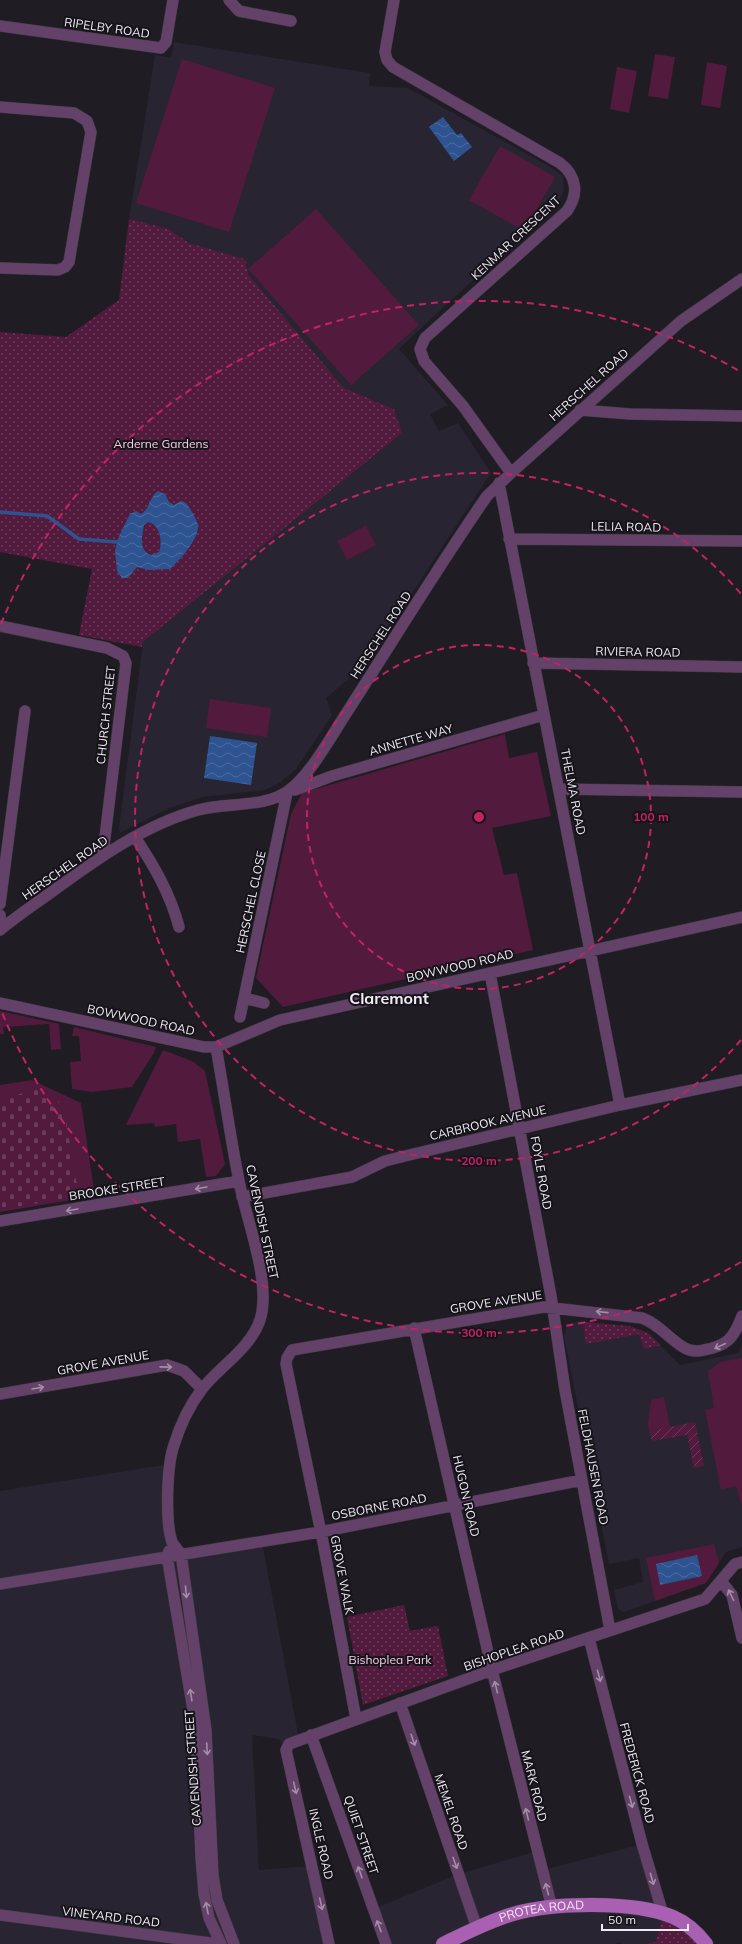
<svg xmlns="http://www.w3.org/2000/svg" width="742" height="1944" font-family="Mulish,sans-serif">
  <defs>
    <pattern id="cemetery-stones" width="16" height="16" patternUnits="userSpaceOnUse"><rect width="16" height="16" fill="#521b3e"/><path d="M2 7V4a2 2 0 0 1 4 0v3zM10 15v-3a2 2 0 0 1 4 0v3z" fill="#6b3c5a"/></pattern>
    <pattern id="park-dots" width="8" height="8" patternUnits="userSpaceOnUse"><rect width="8" height="8" fill="#521b3e"/><path d="M2 2h.1M6 6h.1" fill="none" stroke="#6b3c5a" stroke-width="1.8" stroke-linecap="round"/></pattern>
    <pattern id="garden-furrows" width="10" height="10" patternUnits="userSpaceOnUse"><rect width="10" height="10" fill="#521b3e"/><path d="M-1 1l2-2M0 10L10 0M9 11l2-2" fill="none" stroke="#6b3c5a"/></pattern>
    <pattern id="water-waves" width="16" height="10" patternUnits="userSpaceOnUse"><rect width="16" height="10" fill="#2e5391"/><path d="M0 5q4-4 8 0t8 0" fill="none" stroke="#4d6ca1"/></pattern>
  </defs>
  <rect width="100%" height="100%" fill="#1f1c24"/>
  <path fill="#292431" d="M174 42 370 73 369 86 408 88 547 165 563 176 564 190 559 200 399 349 448 405 430 414 439 431 458 423 491 473 364 666 326 698 332 715 296 769 281 782 265 790 202 797 169 808 120 833 119 828 143 642 401 433 394 409 344 388 248 274 245 259 189 243 169 229 129 219 155 55 171 58Z
    M579 1321 629 1326 648 1333 680 1365 738 1353 742 1344V1547L726 1552 706 1583 624 1612 618 1609 614 1590 643 1582 639 1558 609 1564 564 1336 567 1325Z
    M170 1464 168 1516 181 1554 262 1542 299 1739 286 1750 279 1739 252 1735 259 1870 312 1866 329 1944H0V1491Z
    M642 1844 663 1914 656 1942 645 1944H622L621 1942 615 1944H386L373 1909 459 1874 537 1851 543 1870Z"/>
  <path fill="#521b3e" d="M655 54 675 57 668 99 648 96Z
    M182 59 275 88 229 232 136 203Z
    M707 62 727 66 720 108 701 105Z
    M617 67 637 71 629 113 610 109Z
    M500 146 555 177 524 231 469 200Z
    M316 209 419 325 351 385 248 269Z
    M366 526 376 545 347 560 337 541Z
    M210 699 271 708 267 737 206 728Z
    M505 734 509 758 537 752 551 816 492 828 504 875 517 873 533 950 283 1007 256 978 291 814 302 793Z
    M0 1011 59 1024 61 1049 51 1050 49 1024 3 1027 4 1034H0Z
    M74 1027 156 1047 154 1053 132 1087 92 1092 72 1089 70 1062 81 1061 79 1036H72Z
    M163 1050 192 1061 205 1071 225 1164 216 1176 206 1177 200 1139 178 1142 176 1124 155 1127 154 1123 126 1125Z
    M32 1080 81 1103 95 1196 0 1212V1085Z
    M742 1358V1506L736 1486 721 1490 705 1410 714 1408 708 1371 720 1362Z
    M664 1397 670 1427 649 1431 648 1423 651 1400Z
    M714 1544 719 1563 706 1583 655 1601 646 1558Z"/>
  <path fill="url(#cemetery-stones)" d="M39 1088 57 1099 65 1115 79 1197 0 1209V1100Z"/>
  <path fill="url(#park-dots)" d="M129 219 169 229 189 243 245 259 248 274 344 388 394 409 402 433 143 642 142 647 79 635 92 569 0 552V332L66 337 119 300Z
    M583 1322 629 1326 648 1333 661 1345 644 1349 639 1334 586 1344Z
    M404 1605 410 1631 438 1626 448 1676 363 1705 347 1617Z
    M663 1914 706 1944H645L656 1942Z"/>
  <path fill="url(#garden-furrows)" d="M695 1422 704 1466 694 1468 687 1435 652 1441 649 1431Z"/>
  <path fill="url(#water-waves)" fill-rule="evenodd" d="M443 117 457 135 461 133 472 147 454 161 429 127Z
    M158 491 165 494 169 502 174 505 181 501 186 503C190 508 196 518 198 525 200 538 179 561 170 569L148 570 137 567 128 578H122L117 571 115 550 119 536 130 514 136 511 141 514C150 509 149 497 158 491ZM148 522C160 524 163 542 159 552L151 555C138 550 142 536 144 525Z
    M210 736 257 743 251 785 204 778Z
    M697 1555 702 1576 660 1585 656 1564Z"/>
  <g fill="none" stroke-linecap="round" stroke-linejoin="round">
    <path stroke="#2e5391" stroke-width="3.5" d="M0 512 47 516 79 539 117 542"/>
    <defs>
      <path id="minor" d="M229 0 239 11 291 21
        M394 0 385 52 387 60 393 67 560 163C577 176 579 194 567 211L425 338 420 349 424 361 463 406 511 473
        M0 26 161 48 166 42 173 0
        M0 107 74 113 87 121 91 132 69 262 65 267 58 270 0 268
        M580 410 630 414 742 416
        M499 483 620 1105
        M509 539 742 541
        M0 626 107 648 123 656 126 663 103 854
        M533 663 742 667
        M559 789 742 792
        M295 790 332 776 544 715
        M135 837C154 866 170 893 179 927
        M0 904 25 711
        M0 915 1 929
        M0 930C17 916 35 904 53 891 97 859 144 825 198 810 226 802 265 808 288 791 311 775 333 733 349 709 395 638 439 565 487 496L511 473 681 321 742 279
        M490 973 551 1296 565 1390 610 1630
        M244 998 264 1003
        M0 1003 204 1047H216L280 1020 742 917
        M240 1017 287 793
        M216 1047C224 1091 230 1136 239 1181 246 1220 272 1282 260 1320 250 1349 220 1366 202 1389 189 1406 179 1428 173 1448 167 1469 165 1521 172 1542 174 1546 178 1550 181 1554L206 1730 213 1875 217 1900 234 1944
        M242 1197 352 1177 385 1161 405 1156 620 1105 742 1080
        M0 1221 239 1181
        M414 1328 492 1670 552 1908
        M0 1394 167 1365 184 1371 202 1389
        M169 1551 167 1556 196 1728 201 1858 204 1894 209 1918 221 1944
        M721 1581 732 1595 742 1638
        M0 1584 320 1532 582 1480
        M589 1638 642 1844 663 1914
        M400 1703 477 1928
        M356 1719 323 1542 286 1364 287 1358 292 1350 544 1307 642 1318C659 1324 668 1338 683 1347 689 1351 696 1352 704 1350 727 1346 734 1338 742 1316
        M311 1735 386 1944
        M0 1915 218 1944
        M329 1944 286 1750 289 1744 492 1670 705 1599 735 1564 742 1562"/>
      <g id="major">
        <path id="s1" d="M443 1944C466 1933 489 1921 513 1914 553 1902 635 1901 673 1917 687 1923 697 1932 706 1944"/>
      </g>
    </defs>
    <use href="#minor" stroke="#3c3941" stroke-width="12"/>
    <use href="#major" stroke="#3c3941" stroke-width="15"/>
    <use href="#minor" stroke="#644168" stroke-width="11"/>
    <use href="#major" stroke="#aa60b2" stroke-width="14"/>
  </g>
  <defs><path id="oneway-shaft" d="M-6 0H5M1.5-3L5.5 0L1.5 3" fill="none" stroke-width="1.6" stroke-linecap="round" stroke-linejoin="round"/></defs>
  <g stroke="#a28ea6">
    <use href="#oneway-shaft" transform="translate(201 1188) rotate(170)"/>
    <use href="#oneway-shaft" transform="translate(72 1210) rotate(171)"/>
    <use href="#oneway-shaft" transform="translate(602 1312) rotate(-174)"/>
    <use href="#oneway-shaft" transform="translate(720 1346) rotate(155)"/>
    <use href="#oneway-shaft" transform="translate(166 1367) rotate(1)"/>
    <use href="#oneway-shaft" transform="translate(38 1388) rotate(-10)"/>
    <use href="#oneway-shaft" transform="translate(186 1592) rotate(85)"/>
    <use href="#oneway-shaft" transform="translate(731 1595) rotate(-116)"/>
    <use href="#oneway-shaft" transform="translate(599 1676) rotate(75)"/>
    <use href="#oneway-shaft" transform="translate(496 1687) rotate(-104)"/>
    <use href="#oneway-shaft" transform="translate(191 1695) rotate(-99)"/>
    <use href="#oneway-shaft" transform="translate(413 1740) rotate(71)"/>
    <use href="#oneway-shaft" transform="translate(207 1749) rotate(87)"/>
    <use href="#oneway-shaft" transform="translate(295 1788) rotate(77)"/>
    <use href="#oneway-shaft" transform="translate(631 1802) rotate(75)"/>
    <use href="#oneway-shaft" transform="translate(527 1814) rotate(-104)"/>
    <use href="#oneway-shaft" transform="translate(455 1863) rotate(71)"/>
    <use href="#oneway-shaft" transform="translate(360 1872) rotate(-109)"/>
    <use href="#oneway-shaft" transform="translate(652 1879) rotate(74)"/>
    <use href="#oneway-shaft" transform="translate(547 1889) rotate(-104)"/>
    <use href="#oneway-shaft" transform="translate(321 1904) rotate(77)"/>
    <use href="#oneway-shaft" transform="translate(207 1908) rotate(-101)"/>
    <use href="#oneway-shaft" transform="translate(379 1926) rotate(-110)"/>
  </g>
  <g fill="none" stroke="#c42363" stroke-width="2" stroke-dasharray="7 5">
    <circle cx="479" cy="817" r="172"/>
    <path d="M741 1040A344 344 0 1 1 741 594"/>
    <path d="M741 1262A516 516 0 0 1 1 1010M1 624A516 516 0 0 1 741 372"/>
  </g>
  <g text-anchor="middle" stroke-width="4" stroke-linejoin="round" paint-order="stroke">
    <g font-size="12" fill="#eeecf2" stroke="#16131b">
      <text transform="translate(107 28) rotate(8)" y="4">RIPELBY ROAD</text>
      <text transform="translate(516 238) rotate(-43)" y="4">KENMAR CRESCENT</text>
      <text transform="translate(589 385) rotate(-42)" y="4">HERSCHEL ROAD</text>
      <text transform="translate(626 527) rotate(1)" y="4">LELIA ROAD</text>
      <text transform="translate(381 635) rotate(-57)" y="4">HERSCHEL ROAD</text>
      <text transform="translate(638 652) rotate(1)" y="4">RIVIERA ROAD</text>
      <text transform="translate(106 715) rotate(-84)" y="4">CHURCH STREET</text>
      <text transform="translate(411 740) rotate(-16)" y="4">ANNETTE WAY</text>
      <text transform="translate(573 792) rotate(79)" y="4">THELMA ROAD</text>
      <text transform="translate(65 868) rotate(-35)" y="4">HERSCHEL ROAD</text>
      <text transform="translate(251 902) rotate(-78)" y="4">HERSCHEL CLOSE</text>
      <text transform="translate(460 966) rotate(-13)" y="4">BOWWOOD ROAD</text>
      <text transform="translate(141 1020) rotate(12)" y="4">BOWWOOD ROAD</text>
      <text transform="translate(488 1123) rotate(-13)" y="4">CARBROOK AVENUE</text>
      <text transform="translate(541 1173) rotate(80)" y="4">FOYLE ROAD</text>
      <text transform="translate(117 1189) rotate(-9)" y="4">BROOKE STREET</text>
      <text transform="translate(262 1222) rotate(78)" y="4">CAVENDISH STREET</text>
      <text transform="translate(496 1302) rotate(-9)" y="4">GROVE AVENUE</text>
      <text transform="translate(103 1363) rotate(-10)" y="4">GROVE AVENUE</text>
      <text transform="translate(593 1467) rotate(79)" y="4">FELDHAUSEN ROAD</text>
      <text transform="translate(466 1496) rotate(77)" y="4">HUGON ROAD</text>
      <text transform="translate(379 1507) rotate(-11)" y="4">OSBORNE ROAD</text>
      <text transform="translate(342 1575) rotate(79)" y="4">GROVE WALK</text>
      <text transform="translate(514 1650) rotate(-19)" y="4">BISHOPLEA ROAD</text>
      <text transform="translate(193 1768) rotate(-94)" y="4">CAVENDISH STREET</text>
      <text transform="translate(637 1773) rotate(75)" y="4">FREDERICK ROAD</text>
      <text transform="translate(534 1786) rotate(76)" y="4">MARK ROAD</text>
      <text transform="translate(451 1812) rotate(71)" y="4">MEMEL ROAD</text>
      <text transform="translate(361 1835) rotate(71)" y="4">QUIET STREET</text>
      <text transform="translate(321 1844) rotate(77)" y="4">INGLE ROAD</text>
      <text dy="4" stroke="none"><textPath href="#s1" startOffset="105">PROTEA ROAD</textPath></text>
      <text transform="translate(111 1917) rotate(7)" y="4">VINEYARD ROAD</text>
    </g>
    <g font-size="12" fill="#f9cee5" stroke="#16131b">
      <text x="161" y="448">Arderne Gardens</text>
      <text x="390" y="1664">Bishoplea Park</text>
    </g>
    <g font-size="16" font-weight="bold" fill="#eeecf2" stroke="#16131b">
      <text x="389" y="1004">Claremont</text>
    </g>
  </g>
  <circle cx="479" cy="817" r="6" fill="#c42363" stroke="#16131b" stroke-width="2"/>
  <g font-size="12" text-anchor="middle" font-weight="bold" fill="#c42363" stroke="#16131b" stroke-width="4" stroke-linejoin="round" paint-order="stroke">
    <text x="651" y="821">100 m</text>
    <text x="479" y="1165">200 m</text>
    <text x="479" y="1337">300 m</text>
  </g>
  <path d="M602 1924v6h86v-6" fill="none" stroke="#eeecf2" stroke-width="2"/>
  <text x="608" y="1924" font-size="12" fill="#eeecf2" stroke="#16131b" stroke-width="3" paint-order="stroke">50 m</text>
</svg>
